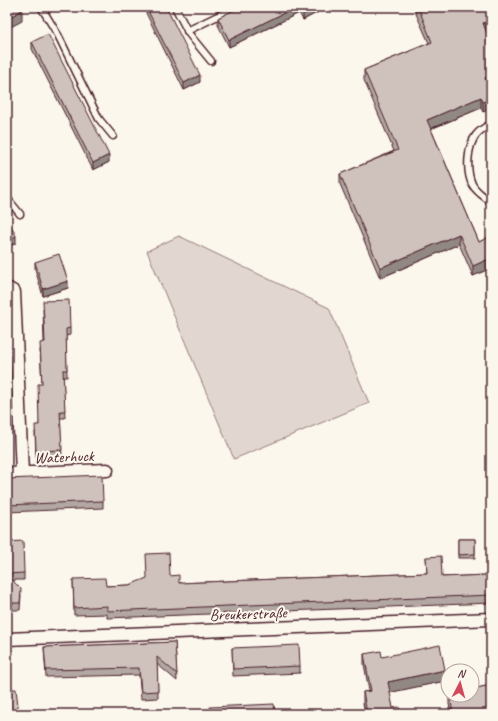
<svg xmlns="http://www.w3.org/2000/svg" width="498" height="721" font-family="Caveat,sans-serif">
  <rect width="100%" height="100%" fill="#fbf7ec"/>
  <filter id="ink" filterUnits="userSpaceOnUse"><feTurbulence type="fractalNoise" baseFrequency=".025" numOctaves="2"/><feDisplacementMap in="SourceGraphic" scale="8" xChannelSelector="R" yChannelSelector="G"/><feConvolveMatrix kernelMatrix="1 2 1 2 8 2 1 2 1" color-interpolation-filters="sRGB"/></filter>
  <g filter="url(#ink)">
    <path fill="#e2d7d0" stroke="#967b7e" d="M179 236 329 308 369 403 234 459 147 251Z"/>
    <g fill="none" stroke-linecap="round" stroke-linejoin="round">
      <defs>
        <path id="service" d="M41 7 58 35 99 119 113 136
          M175 7 189 34 211 61
          M187 31 236 7
          M491 124C485 127 480 130 476 135 467 147 466 171 472 184 476 192 485 197 491 202
          M7 198 20 214"/>
        <path id="minor" d="M7 288 14 292 22 473
          M7 474 107 470
          M7 639 491 619"/>
      </defs>
      <use href="#service" stroke="#4a1f2b" stroke-width="9"/>
      <use href="#minor" stroke="#4a1f2b" stroke-width="15"/>
      <use href="#service" stroke="#fbf7ec" stroke-width="6"/>
      <use href="#minor" stroke="#fbf7ec" stroke-width="12"/>
    </g>
    <path fill="#b2a7a2" stroke="#4a1f2b" d="M143 7H166L200 82 184 90Z
      M240 7H326V8L303 20 299 13 229 47 218 25V18Z
      M413 7H491V30L486 32 491 44V86L489 87 483 112 481 108 431 129 479 242 491 236V268L473 276 459 244 380 278 340 184V174L394 151 364 80V70L429 43Z
      M32 42 109 162 93 170 32 49Z
      M35 262 68 288 43 296 35 269Z
      M43 308 70 328V335L66 336 67 377H63L65 418H60L62 457 36 458 35 432 39 425 42 384 40 350 44 342Z
      M7 479 103 501V508L7 512Z
      M458 539H475V558H458Z
      M7 542 24 573V580H13L21 595 20 610H7Z
      M426 557 442 577 486 575 491 569V603L107 618V614L74 615 73 579 106 586 129 585 170 576 179 583 427 573Z
      M175 642 177 681 157 664 158 698 141 699 139 675 46 677 44 647Z
      M232 648 300 666V673L233 676Z
      M364 654 382 657 445 681 389 692 393 708 365 713 363 703V692L369 691 364 664Z
      M491 680V714H451L449 704V695L486 686Z"/>
    <path fill="#918884" stroke="#4a1f2b" d="M296 7H299V13L229 47V40Z
      M315 7H326V8L303 20V13Z
      M22 10V21L7 29V19Z
      M491 20V30L483 34V23Z
      M200 75V82L184 90V83Z
      M491 76V86L485 88V78Z
      M481 97V108L427 130V120Z
      M491 99V109L483 112V102Z
      M109 155V162L93 170V163Z
      M459 234V244L380 278V268Z
      M16 236V243L7 248V241Z
      M491 258V268L473 276V266Z
      M68 281V288L43 296V289Z
      M445 670V681L388 693V682Z"/>
    <path fill="#cfc2bc" stroke="#4a1f2b" d="M7 7H20L22 10 7 19Z
      M146 7H166L200 75 184 83Z
      M240 7H296L229 40 218 18Z
      M300 7H315L303 13Z
      M418 7H491V20L483 23 491 44V76L485 78 491 91V99L483 102 481 97 427 120 479 242 491 236V258L473 266 459 234 380 268 340 174 398 150 364 70 432 42Z
      M48 34 109 155 93 163 32 42Z
      M7 218 16 236 7 241Z
      M59 254 68 281 43 289 35 262Z
      M69 300 70 328 66 329 67 370H63L65 411H60L62 450 36 451 35 425H39L38 384H42L40 343 45 342 43 301Z
      M102 475 103 501 7 505V479Z
      M458 539H475V554L458 555Z
      M23 541 24 573 7 574V542Z
      M169 553 170 576 179 575V583L427 573 426 557 441 556 442 577 487 575 486 569H491V595L107 611V606L74 608 73 579 105 578 106 586 129 585 147 578 146 554Z
      M7 575 21 589 20 603H7Z
      M175 642 177 674 157 657 158 691 141 692 139 668 46 670 44 647Z
      M299 645 300 666 233 669 232 648Z
      M440 645 445 670 388 682 393 708 399 707 400 714H362L367 713 363 692 371 691 364 654 381 651 382 657Z
      M7 660 12 689H16L19 714H7Z
      M491 680V713L488 714H453L450 695H472V689L486 686Z
      M274 704 275 713 266 714H210V707Z
      M163 712 164 714H151Z"/>
  </g>
  <g text-anchor="middle" stroke-width="4" stroke-linejoin="round" paint-order="stroke">
    <g font-size="16" fill="#4a1f2b" stroke="#fbf7ec">
      <text transform="translate(64 456) rotate(-2)" y="6">Waterhuck</text>
      <text transform="translate(248 613) rotate(-2)" y="6">Breukerstraße</text>
    </g>
  </g>
  <rect width="498" height="721" fill="none" stroke="#fbf7ec" stroke-width="24"/>
  <rect x="12" y="12" width="474" height="697" fill="none" stroke="#4a1f2b" stroke-width="1.5" filter="url(#ink)"/>
  <g transform="translate(460 683) rotate(6)"><circle r="19" fill="#fbf7ec" stroke="#b4a19f"/>
  <path d="M0-3L7 15L0 10L-7 15Z" fill="#d1495b"/>
  <text y="-6" font-size="11" font-weight="bold" text-anchor="middle" fill="#4a1f2b">N</text>
  </g>
</svg>
